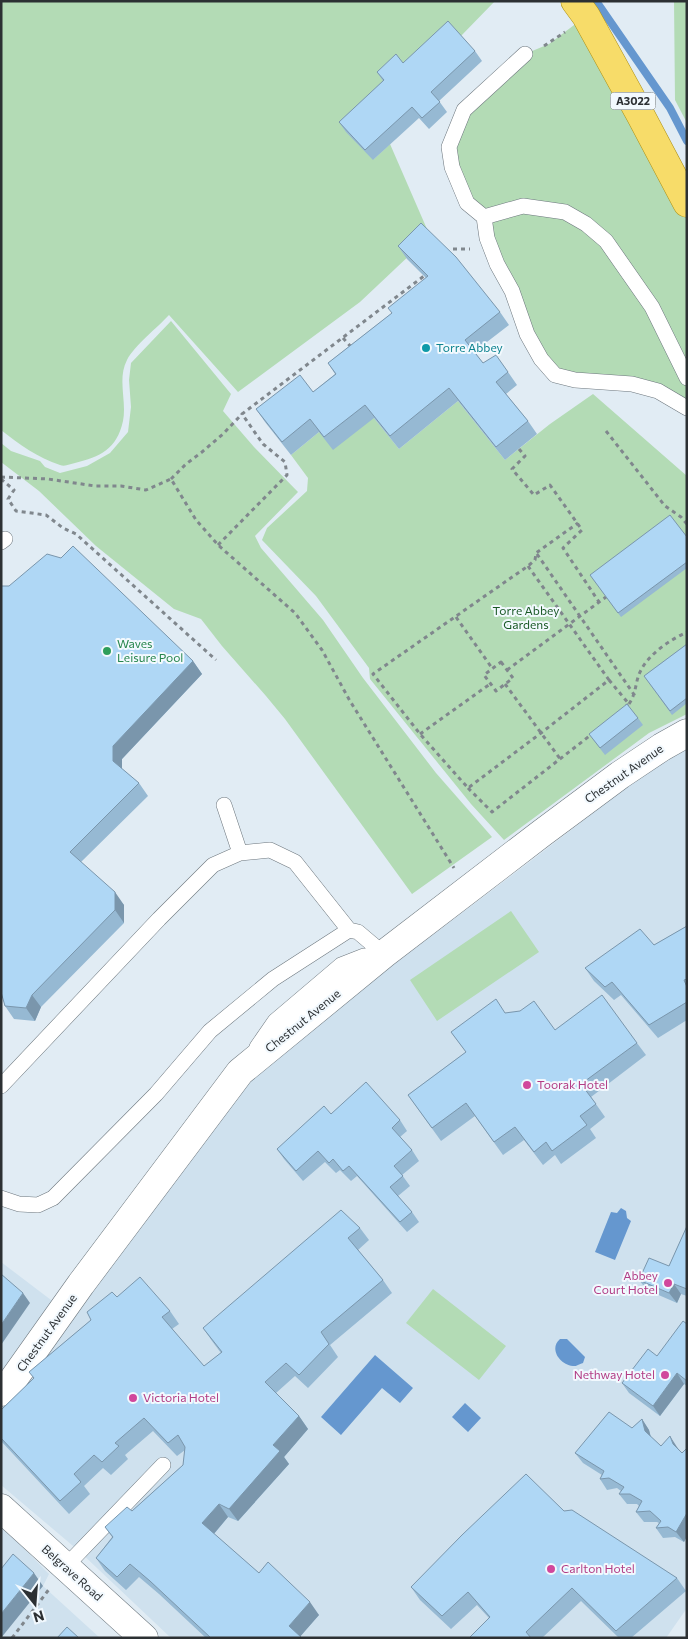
<svg xmlns="http://www.w3.org/2000/svg" width="688" height="1639" font-family="Commissioner,sans-serif">
  <rect width="100%" height="100%" fill="#e1ecf4"/>
  <path fill="#cfe1ee" d="M687 747V1608L666 1638H171L79 1551 1 1485V1401L117 1254 261 1065 536 857 623 790Z
    M1 1262 55 1303 1 1376Z
    M1 1525 49 1574 43 1586 100 1638H1Z"/>
  <path fill="#b3dbb5" d="M1 1H495L460 37 373 160 390 144 430 236 360 302 238 392 169 315C158 327 134 346 127 360 117 379 127 401 123 421 117 449 100 457 75 463 70 464 65 467 60 465 38 458 19 444 1 430Z
    M674 1H687V123L675 100Z
    M586 16 687 203V408L658 391 555 375 452 167 464 110 525 54 549 44Z
    M171 321 231 394 223 411 254 447 298 492 255 536 261 548 323 620 363 678 436 773 492 837 412 894 285 719 266 696 222 646 201 619 174 609 96 546 39 491 1 462V443L11 451 40 461 45 467 60 473 87 466 110 453 128 432 131 407 129 380 131 363Z
    M593 394 687 476V714L649 733 504 840 471 804 370 679 369 668 316 596 262 540 267 528 307 491 308 478 291 455 319 432 374 418 399 449 458 401 505 460 550 424Z
    M511 911 539 952 437 1021 410 980Z
    M433 1289 506 1346 479 1380 406 1323Z"/>
  <path fill="#6597cf" d="M621 1208 626 1211 627 1218 631 1221 615 1260 595 1252 611 1212 617 1213Z
    M560 1339H567L585 1357 583 1363C582 1363 576 1366 576 1366 561 1367 548 1349 560 1339Z
    M375 1355 413 1388 400 1403 382 1388 341 1435 321 1417Z
    M465 1403 481 1418 468 1432 452 1417Z"/>
  <g fill="none" stroke-linecap="round" stroke-linejoin="round">
    <path stroke="#6597cf" stroke-width="8" d="M596 1 670 108 687 141"/>
    <defs>
      <path id="service" d="M484 217 467 203 452 167 449 147 464 110 525 54
        M687 378 652 307 606 241 586 224 565 212 523 206 484 217 487 238 497 264 512 291 527 334 541 359 555 375 575 380 632 384 658 391 687 408
        M1 542 5 539
        M224 805 240 853
        M257 1047 275 1021 341 965 364 956 375 955
        M1 1086 159 919 213 865 240 853 270 850 295 862 349 930 358 932 384 954
        M1 1198 19 1204 38 1205 53 1198 156 1094 210 1031 273 979 349 930
        M65 1567 163 1465"/>
      <path id="minor" d="M1 1392 10 1384 81 1284 240 1072 384 954 542 833 620 775 662 747 687 733"/>
      <path id="tertiary" d="M1 1508 144 1638"/>
      <path id="primary" d="M575 1 586 16 641 116 687 203"/>
    </defs>
    <use href="#service" stroke="#6d777e" stroke-width="16"/>
    <use href="#minor" stroke="#6d777e" stroke-width="29"/>
    <use href="#tertiary" stroke="#6d777e" stroke-width="29"/>
    <use href="#primary" stroke="#ad9015" stroke-width="29"/>
    <path stroke="#80878d" stroke-width="3" stroke-dasharray="4 4" stroke-linecap="butt" d="M544 46 565 32
      M453 249H470
      M343 338 353 349
      M606 431 665 506 681 517 687 524
      M519 449 525 456 512 469 534 495 550 485 582 530 563 548 599 602
      M1 477 48 479 95 486H121L146 490 171 479 196 520 218 545 295 613 322 650 350 701 454 868
      M1 479 14 490 8 499 16 511 46 515 63 528 76 534 216 660
      M171 479 186 464 202 452 223 434 242 414
      M218 545 287 475 285 462 263 444 242 414 424 276
      M537 554 635 696
      M528 566 609 680 541 733 468 788 420 734 373 674 528 566 535 560 536 553 578 523
      M456 617 492 668
      M501 662 513 678 496 691 484 675Z
      M507 670 606 597
      M609 680 629 704 626 706
      M505 684 561 760
      M629 704C637 692 635 681 641 670 650 653 670 640 687 632
      M420 734 490 684
      M468 788 492 812 592 734
      M12 1638 50 1588"/>
    <use href="#service" stroke="#fff" stroke-width="15"/>
    <use href="#minor" stroke="#fff" stroke-width="28"/>
    <use href="#tertiary" stroke="#fff" stroke-width="28"/>
    <use href="#primary" stroke="#f7dc69" stroke-width="28"/>
  </g>
  <path fill="#96b9d3" d="M475 51 482 61 439 101 447 112 429 129 419 118 373 160 346 132 339 122 383 81 377 72 403 63Z
    M398 246 500 312 509 325 474 352 483 363 508 372 517 385 506 394 528 421 537 434 505 460 458 401 399 449 374 418 333 450 319 432 291 455 265 422 256 409 313 392 335 374 328 363 392 313 426 278 407 259Z
    M687 537V568L621 617 590 575Z
    M1 586 193 661 202 674 122 759V769L139 783 148 796 81 862 124 905V923L41 1007 35 1021 14 1019 5 1006 3 998 1 997Z
    M687 644V703L672 715 644 676Z
    M638 718 643 725 605 755 589 734Z
    M687 926V1020L658 1038 621 995 614 1000 594 981 585 968 654 945Z
    M555 1030 637 1043 646 1055 591 1097 605 1117 590 1129 596 1138 561 1164 555 1155 543 1165 524 1140 503 1155 475 1116 441 1141 408 1095 466 1052 451 1032Z
    M331 1114 400 1120 407 1131 400 1137 412 1150 419 1161 402 1175 410 1186 398 1196 412 1212 419 1222 407 1232 357 1176 351 1181 340 1170 336 1173 325 1162 303 1181 284 1159 277 1149Z
    M687 1226V1296L681 1294 677 1303 647 1290 639 1280 669 1266Z
    M360 1228 369 1240 358 1250 383 1280 392 1293 330 1345 338 1357 308 1388 295 1376 276 1393 299 1416 308 1429 284 1457 289 1464 238 1521 228 1517 214 1534 259 1573 319 1615 300 1636 302 1638H206L159 1594 139 1577 126 1590 105 1571 96 1558 112 1537 105 1527 132 1511 183 1465 185 1450 177 1456 153 1431 125 1455 128 1459 111 1475 103 1468 84 1486 90 1494 69 1514 1 1441V1410L34 1378 29 1372 91 1320 117 1297 170 1311 179 1324 172 1329 204 1366 221 1353 212 1341 203 1328Z
    M687 1324V1386L684 1384 660 1416 629 1393 622 1383 657 1356Z
    M642 1419 649 1430 651 1437 661 1446 677 1447 682 1453 687 1448V1536L684 1542 675 1537 663 1538 656 1528 659 1523 657 1522H644L636 1512 639 1506 637 1504H627L619 1494 621 1491 617 1488 607 1490 600 1479 602 1475 583 1463 575 1453 632 1428Z
    M564 1511 677 1578 686 1591 631 1638H619L581 1601 542 1638H469L489 1618 477 1605 451 1629 420 1600 411 1587Z"/>
  <path fill="#7a96ac" d="M193 661 202 674 122 759V774L113 761V746Z
    M115 892 124 905V923L115 910Z
    M32 995 41 1007 35 1021 26 1008Z
    M674 1284 681 1294 677 1303 669 1293Z
    M23 1293 30 1303 1 1345V1325Z
    M677 1373 684 1384 660 1416 653 1406Z
    M299 1416 308 1429 284 1457 289 1464 238 1521 229 1509 273 1445Z
    M642 1419 649 1430 652 1442 645 1431Z
    M670 1436 677 1447 680 1454 673 1444Z
    M219 1504 228 1517 212 1536 202 1523Z
    M687 1513V1536L684 1542 676 1532Z
    M34 1573 43 1586 1 1638V1614Z
    M310 1602 319 1615 299 1638 289 1626Z"/>
  <path fill="#afd7f5" stroke="#7a96ac" d="M448 21 475 51 431 92 440 102 422 118 412 107 365 150 339 122 384 80 377 72 396 54 403 63Z
    M421 223 456 257 500 312 465 340 483 363 496 355 508 372 496 382 528 421 496 447 449 388 390 436 365 405 324 437 310 419 282 442 256 409 300 375 313 392 336 374 328 363 392 313 388 308 428 276 398 246Z
    M670 515 687 537V562L618 613 590 575Z
    M73 546 193 661 113 746V761L139 783 70 852 115 892V910L32 995 26 1008 5 1006 1 992V586H9L47 554 61 558Z
    M687 644V698L670 711 644 676Z
    M627 704 638 718 600 748 589 734Z
    M687 926V979L684 980 687 987V1002L649 1025 612 982 605 987 585 968 640 929 654 945Z
    M602 995 637 1043 581 1084 596 1104 580 1116 587 1125 552 1151 546 1142 534 1152 515 1127 494 1142 466 1103 432 1128 408 1095 466 1052 451 1032 496 999 505 1013 520 1011 534 1001 555 1030Z
    M366 1082 400 1120 392 1128 412 1150 394 1166 403 1176 390 1187 412 1212 400 1222 349 1166 343 1171 333 1159 329 1163 318 1151 296 1171 277 1149 324 1106 331 1114Z
    M341 1210 360 1228 348 1238 383 1280 321 1332 329 1344 299 1375 286 1363 265 1382 299 1416 273 1445 280 1451 229 1509 219 1504 202 1523 259 1573 268 1562 310 1602 289 1626 302 1638H211L150 1581 130 1564 117 1577 96 1558 113 1537 105 1527 127 1507 132 1511 183 1465 185 1447 178 1435 168 1443 144 1418 115 1443 119 1446 102 1462 94 1455 74 1474 81 1482 60 1501 1 1438V1410L34 1378 29 1372 91 1320 87 1312 112 1292 117 1297 140 1277 170 1311 162 1317 204 1366 222 1352 203 1328Z
    M687 1226V1289L674 1284 669 1293 639 1280 649 1258 669 1266Z
    M1 1274 23 1293 1 1325Z
    M683 1321 687 1324V1381L677 1373 653 1406 622 1383 648 1349 657 1356Z
    M609 1412 632 1428 642 1419 645 1431 661 1446 670 1436 673 1444 682 1453 687 1448V1513L676 1532 668 1527 656 1528 661 1521 650 1511 636 1512 642 1501 630 1494H619L624 1487 609 1478 600 1479 604 1471 575 1453Z
    M526 1474 564 1511 572 1510 677 1578 616 1631 572 1588 526 1632 531 1638H469L490 1617 468 1592 442 1616 411 1587 462 1535Z
    M13 1554 34 1573 1 1614V1569Z
    M67 1627 79 1638H57Z"/>
  <circle fill="#0f9aa8" stroke="#f2f9fe" stroke-width="2" cx="426" cy="348" r="5"/>
  <circle fill="#2e9e5b" stroke="#f2f9fe" stroke-width="2" cx="107" cy="651" r="5"/>
  <g fill="#d1479c" stroke="#f2f9fe" stroke-width="2">
    <circle cx="527" cy="1085" r="5"/>
    <circle cx="668" cy="1283" r="5"/>
    <circle cx="665" cy="1375" r="5"/>
    <circle cx="133" cy="1398" r="5"/>
    <circle cx="551" cy="1569" r="5"/>
  </g>
  <g text-anchor="middle" stroke-width="4" stroke-linejoin="round" paint-order="stroke">
    <rect fill="#f2f9fe" stroke="#676c70" stroke-width="1" x="610.5" y="92.5" width="45" height="17" rx="4"/>
    <g font-size="11" font-weight="bold" fill="#2c3033">
      <text x="633" y="105">A3022</text>
    </g>
    <g font-size="12" fill="#0d838f" stroke="#f2f9fe" text-anchor="start">
      <text x="436" y="352">Torre Abbey</text>
    </g>
    <g font-size="12" fill="#195825" stroke="#f2f9fe">
      <text x="526" y="615">Torre Abbey<tspan x="526" dy="14">Gardens</tspan></text>
    </g>
    <g font-size="12" fill="#27864d" stroke="#f2f9fe" text-anchor="start">
      <text x="117" y="648">Waves<tspan x="117" dy="14">Leisure Pool</tspan></text>
    </g>
    <g font-size="12" fill="#2c3033" stroke="#f2f9fe">
      <text transform="translate(624 774) rotate(-35)" y="4">Chestnut Avenue</text>
      <text transform="translate(303 1021) rotate(-39)" y="4">Chestnut Avenue</text>
      <text transform="translate(47 1333) rotate(-54)" y="4">Chestnut Avenue</text>
      <text transform="translate(72 1573) rotate(42)" y="4">Belgrave Road</text>
    </g>
    <g font-size="12" fill="#b23c85" stroke="#f2f9fe" text-anchor="start">
      <text x="537" y="1089">Toorak Hotel</text>
      <text x="658" y="1280" text-anchor="end">Abbey<tspan x="658" dy="14">Court Hotel</tspan></text>
      <text x="655" y="1379" text-anchor="end">Nethway Hotel</text>
      <text x="143" y="1402">Victoria Hotel</text>
      <text x="561" y="1573">Carlton Hotel</text>
    </g>
  </g>
  <rect width="688" height="1639" fill="none" stroke="#2c3033" stroke-width="5"/>
  <g transform="translate(35 1604) rotate(163)" stroke="#f2f9fe" stroke-width="4" paint-order="stroke">
  <path d="M0-4L9 19L0 12L-9 19Z" fill="#2c3033"/>
  <text y="-8" font-size="14" font-weight="bold" text-anchor="middle" fill="#2c3033">N</text>
  </g>
</svg>
